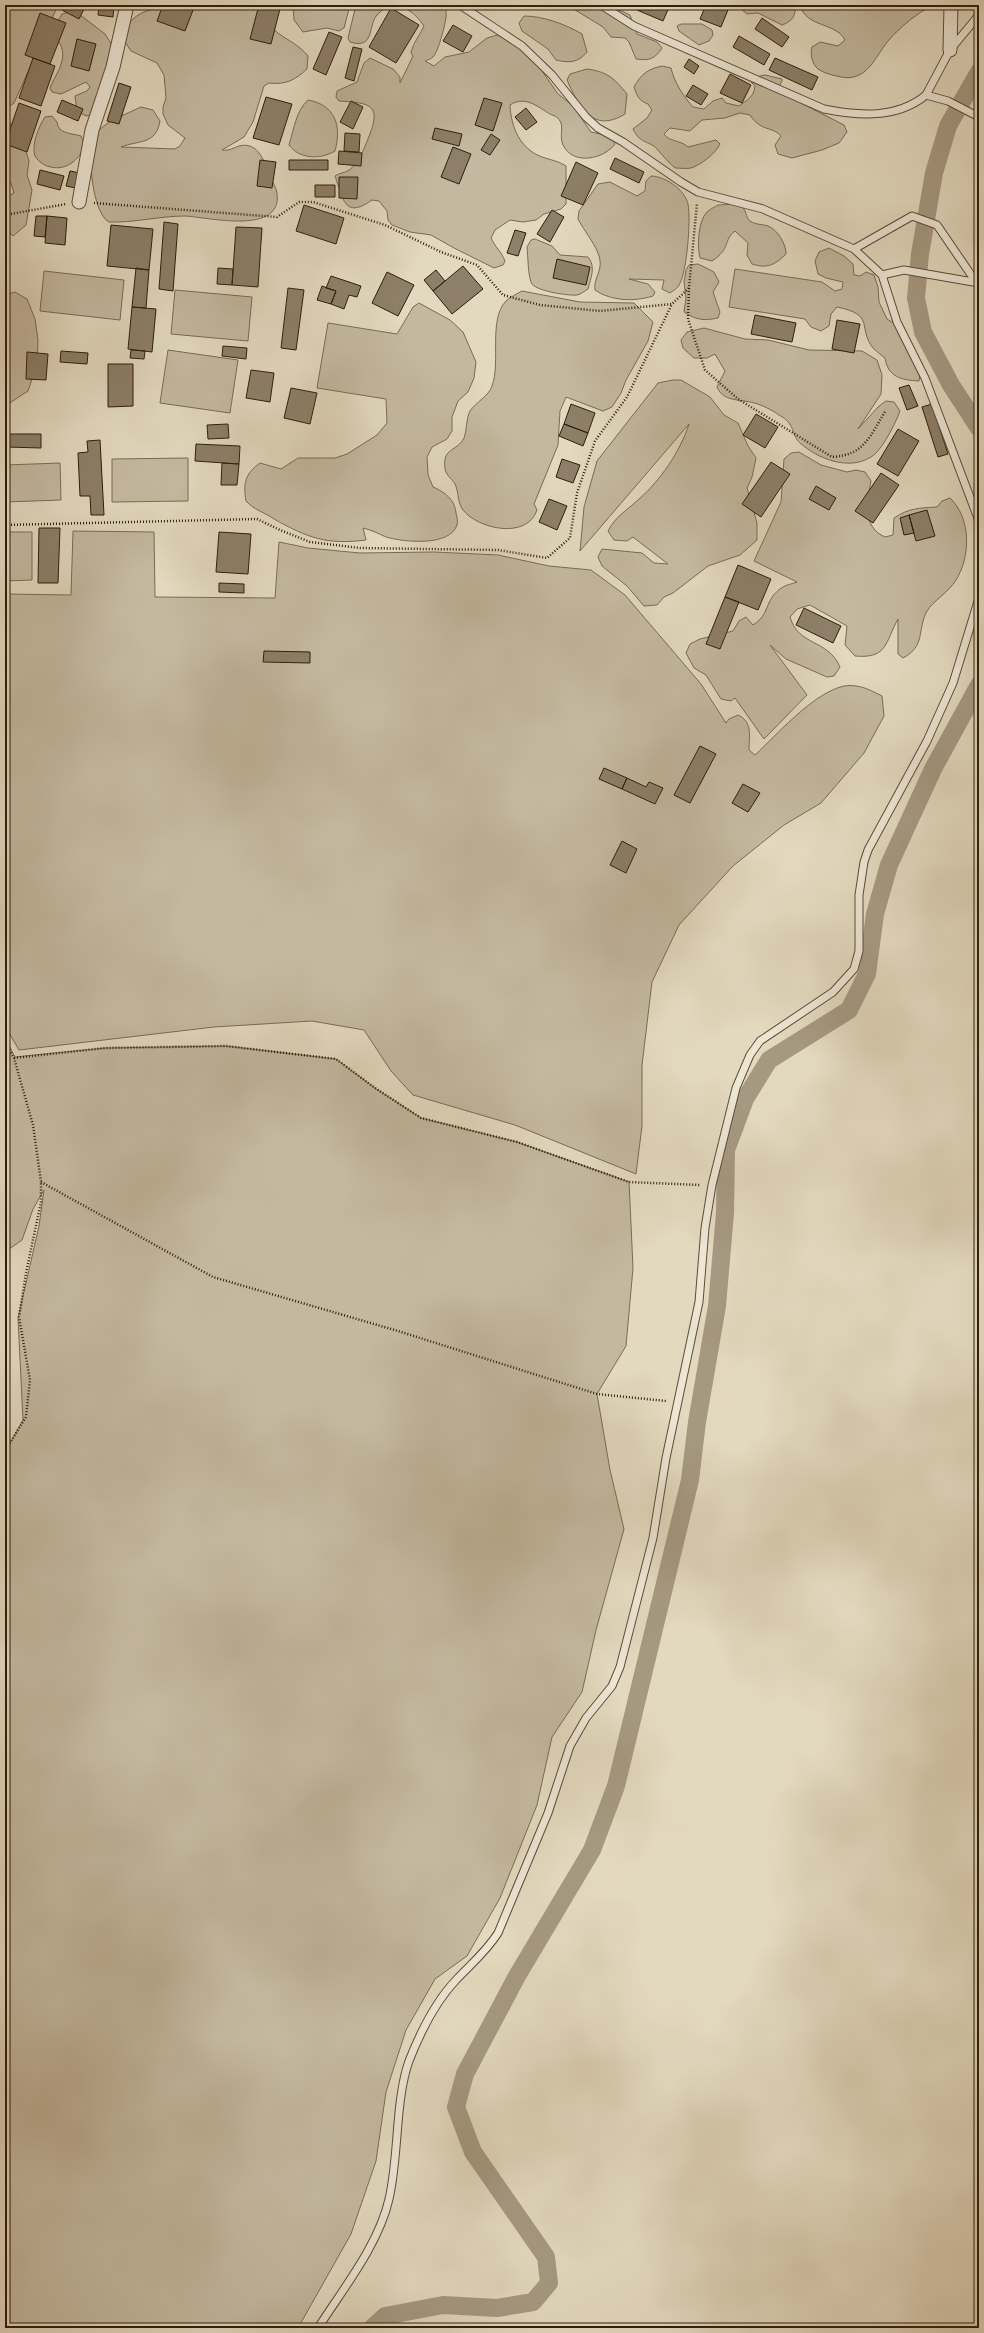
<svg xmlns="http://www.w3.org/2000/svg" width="984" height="2333" font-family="'Gentium Book Plus',serif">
  <rect width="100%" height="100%" fill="#e3d9bf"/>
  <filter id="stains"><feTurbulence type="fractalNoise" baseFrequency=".005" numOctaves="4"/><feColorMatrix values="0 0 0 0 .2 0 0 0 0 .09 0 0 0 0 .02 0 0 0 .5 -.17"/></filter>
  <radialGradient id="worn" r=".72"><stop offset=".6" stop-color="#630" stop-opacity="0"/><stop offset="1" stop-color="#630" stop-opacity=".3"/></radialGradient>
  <path fill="#c4b9a0" stroke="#7a6b56" d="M5 5H58L14 103 5 110Z
    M198 5H256C262 15 269 26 278 33 289 41 299 45 308 56L307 69C295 80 286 85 269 83L264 86 253 122 244 137 222 150C229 151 233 148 239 146 259 141 264 162 270 176 272 181 276 187 277 193 283 236 207 217 185 216 159 216 134 223 109 222 93 214 87 156 93 139 99 123 127 114 141 107L153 110 160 121C156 145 139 140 121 147L175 149 180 146 185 138 168 125 163 114V107L166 98 164 75 157 63 131 51 123 39C126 33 128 23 133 19 149 4 178 7 198 5Z
    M293 5H350L344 28 339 31 327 28 303 32 294 20Z
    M356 5H391C387 8 381 10 378 14 367 24 376 50 350 42L348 38Z
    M394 5H443C444 6 446 10 446 11 448 17 438 53 433 57 431 59 427 60 425 61L434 66 445 57 469 52 487 38 497 35 512 41 542 71 558 94 572 105 591 132 610 136 615 144C604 159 573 166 563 145 559 137 564 127 560 121 557 116 554 116 550 114 538 107 525 95 510 105 511 127 520 149 542 157 551 160 558 161 566 166V204L561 209 544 214 536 220 523 222 510 220 495 230 491 238C495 247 501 251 505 261L503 265 494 268 454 248 431 235 410 232 392 225 388 220 387 211 379 201 372 200C344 220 343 198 335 176 339 173 345 173 349 170 358 164 364 149 368 139 382 105 372 103 339 101L336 97 337 91 357 82 364 63 370 58 393 69 400 77V83L413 56 411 53C413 43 420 35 424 26 416 14 408 8 394 5Z
    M567 5C590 5 610 4 630 15L637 34 657 42 662 48C655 59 649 61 636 59L629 42 625 38 611 37 603 27Z
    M741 5H796C795 16 793 21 782 25L758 13 747 14 741 9Z
    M800 5H934C918 12 900 27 888 41 875 57 867 82 841 77 832 75 826 74 818 69 812 64 810 54 812 47L820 42 838 46 845 40C836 22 806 28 800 5Z
    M75 11 105 34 112 45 97 114 86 116 77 111 75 96 87 91 90 87 86 82 61 94 52 92 50 88C53 79 60 71 62 61 67 39 45 40 62 14Z
    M524 16C543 16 565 24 582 34L587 52C578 63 569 63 556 60L548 49 522 31 519 23Z
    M681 24H702L712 30 713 35 709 41 699 45 679 31 677 26Z
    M662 66 671 68C674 82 684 97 693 107L704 109 713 101 722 98 726 103 739 106C747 100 754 97 755 86L749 80 750 78 765 75 782 79V81L778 88 787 96 844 125 847 132 839 143 822 150 792 158 778 154 775 145 781 136C772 126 761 132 750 115L740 113 725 118 702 120 690 131 670 128 664 134C669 142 681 140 688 147L716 140 720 144C716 153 701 165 691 168 686 169 680 168 675 168 668 162 663 156 657 149 648 140 640 144 633 129L647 118 652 110 648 104C639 101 637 96 634 87 641 74 648 69 662 66Z
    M587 69C608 72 614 78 627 94L625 114C593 134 579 107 567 80L570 74Z
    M308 100C335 105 342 125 335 151 320 160 299 159 289 145 294 129 296 111 308 100Z
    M52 116 57 122C58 134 71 133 81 136L85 146C77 162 65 172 47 166 42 164 37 160 35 156 31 145 39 126 45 117Z
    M5 118 21 136 29 161 27 175 32 190 26 225 13 236 5 228V198L14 193 11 183 5 180Z
    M651 176C665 176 685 190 688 204 691 219 687 273 679 285 678 288 673 291 670 293L662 289 664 280 629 279 648 284 655 292 653 296C634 302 611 301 595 290 593 280 602 271 600 260 598 247 584 231 578 219L579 211 598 184 610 182 637 196 645 191 646 181Z
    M718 205C724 205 735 203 740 206 747 209 745 217 750 221 756 225 762 224 768 226 778 230 786 244 786 254 775 265 767 269 752 264L747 255 748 243 735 231C723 240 731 249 712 261L700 258C697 246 698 221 707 212 710 209 715 207 718 205Z
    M535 239 552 246 560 255 588 257C596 267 591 277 588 289 585 291 581 294 577 295 568 296 537 291 532 284 528 279 528 255 527 247L531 240Z
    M829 248 844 256 853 264 854 275 860 276 866 272 874 275 878 287 879 302 887 319 895 324 920 374 919 381C901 380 888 377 885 358 881 355 876 351 873 348 857 327 876 315 837 307L831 314 829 326 821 331 811 327 805 319 729 307 735 269 822 282 835 291 842 289 843 282 826 278 818 274 815 261 819 252Z
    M698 264 714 272 719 282 713 292 720 312 718 318C704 321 696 320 684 312L686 298 684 282 686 270 689 265Z
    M44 271 124 280 120 320 40 311Z
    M175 290 252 297 248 341 171 334Z
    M522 291 580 302 634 303 653 322 648 341 626 380 621 393 612 407 603 411 566 397 560 411 558 445 534 504 537 510C527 540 478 529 463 510 457 502 459 492 455 484 452 479 446 475 445 469 442 447 457 452 464 438 467 430 466 419 470 411 476 402 489 396 492 386 501 362 488 320 506 301 510 297 517 294 522 291Z
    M15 292 27 299 35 319 38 340 37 364 28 391 5 406V330L8 329 9 323 5 316V295Z
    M419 303 450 320 463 332 476 362 474 378 468 392 458 401 452 417V431L447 439 432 447 427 457 428 475 433 487C445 492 455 500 456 513 457 517 458 522 457 525 450 547 403 542 386 537 379 534 372 530 363 528L366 540C327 545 308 538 274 519 264 512 254 510 246 501 243 483 245 474 260 463L281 469 298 458H335L347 454 377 435 387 423 386 399 317 388 328 323 397 334 413 307Z
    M704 328 745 339 768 340 809 350 862 351 877 360 882 375 881 394 858 429 878 407 886 401 894 402 900 411C896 422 882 451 871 457 849 471 818 459 800 443 791 435 796 424 779 415 772 410 762 405 754 403 740 399 723 402 717 387L725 371 715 354 707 358H694L683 348 681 340 687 332Z
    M168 350 238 360 230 413 160 403Z
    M673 380H681L710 397 724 415 738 423 748 446 756 458 752 477 747 488 757 523V540L740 555 708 566 673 593 664 597 657 605 644 606 627 586 602 566 598 557 602 549 642 553 654 563 668 564 633 537 627 541 614 540 608 531C616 516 626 511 638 500 660 481 680 452 689 424L580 551 584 507 597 461 658 383Z
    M799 452 821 465 847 472 856 470 865 472 871 481C867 502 862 527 885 537L893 535 894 518C909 508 919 508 937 507L942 501 950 498C971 518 971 556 956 580 949 592 933 601 927 611 917 629 926 646 903 658L898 654V619C885 642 888 659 855 656L845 645 847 626 810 605 797 609 790 617C799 647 827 638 840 667L834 676 827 677 786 659 770 645 807 695 764 739 735 698 731 701 721 699 706 675 694 668 686 653 690 644 700 639 733 631 739 621 746 617 753 625C770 615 764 601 780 589 784 585 792 584 797 582L754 561 781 502 784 459 791 453Z
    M188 458V501L112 502V459Z
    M60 463 61 500 5 502V465Z
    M73 531 154 532 155 597 275 598 279 542 308 548 360 553 434 552 498 555 549 566 591 570 625 595 701 684 726 723 729 719 738 715C753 722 749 736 749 750L755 755C777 735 825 679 856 686 865 687 874 692 882 696L884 716 864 753 821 803 784 825 733 866 679 925 652 982 642 1065V1126L636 1174 515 1125 413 1095 391 1071 364 1030 312 1021 214 1027 19 1050 5 1026V594L71 595Z
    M5 532H32V580L5 581Z
    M5 1038 15 1057 105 1048 226 1046 336 1059 375 1088 421 1118 517 1142 629 1182 633 1268 626 1346 597 1394 610 1470 624 1529 596 1630 582 1692 552 1737 537 1805 500 1898 467 1956 435 1979 406 2030 386 2092 376 2161 351 2234 298 2328H5V1452L23 1420 18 1318 39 1226 44 1190 33 1209 22 1240 5 1252Z"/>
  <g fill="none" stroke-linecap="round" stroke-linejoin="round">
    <path stroke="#a69982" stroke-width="18" d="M979 72 948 126 934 173 920 254 916 298 923 332 951 385 979 428
      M372 2328 385 2316 443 2305 497 2308 533 2302 549 2283 546 2257 473 2152 456 2107 465 2074 517 1976 592 1850 616 1786 690 1480 697 1422 717 1306 725 1213 726 1150 745 1099 769 1060 849 1010 867 974 875 914 889 865 933 769 979 685"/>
  </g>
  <path fill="#8d7f69" stroke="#2f1d0b" d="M65 5H86L79 19 62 10Z
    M99 5H114L113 17 98 15Z
    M163 5H178L193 10 185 31 157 21Z
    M259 5 280 9 271 44 250 39Z
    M639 5H670L663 21 637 10Z
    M730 5 721 27 700 19 706 5Z
    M391 8 419 25 396 63 369 47Z
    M40 13 66 23 50 64 25 55Z
    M762 18 789 37 782 47 755 29Z
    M453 25 472 36 463 52 443 41Z
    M329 32 342 37 326 75 313 69Z
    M739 36 770 54 764 65 733 47Z
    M77 39 96 44 89 71 71 66Z
    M353 47 362 49 354 81 345 78Z
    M33 58 55 66 41 106 19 98Z
    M775 58 818 77 812 90 769 70Z
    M689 59 699 66 694 74 684 67Z
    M730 74 751 85 742 103 720 93Z
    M119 83 131 87 119 124 107 121Z
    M693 85 708 94 701 105 686 96Z
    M266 97 292 104 279 145 253 138Z
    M484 98 502 103 493 131 475 125Z
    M62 100 83 109 78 121 57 112Z
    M351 101 363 107 353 129 340 122Z
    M19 103 41 111 27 152 5 144Z
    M526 108 537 122 526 130 515 117Z
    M435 128 462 134 459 146 432 139Z
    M345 133 360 134 359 152 344 151Z
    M491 134 500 140 490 155 481 150Z
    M453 147 471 154 459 184 441 177Z
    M339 151 362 153 361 166 338 164Z
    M615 158 644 172 639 183 610 169Z
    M260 160 276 162 272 188 257 186Z
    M289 160H328V170H289Z
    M576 162 598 173 583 205 561 196Z
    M40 170 64 176 60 190 37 184Z
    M70 171 80 173 76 188 66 186Z
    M339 177H358L357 199 339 198Z
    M315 185H335V197H315Z
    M304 205 344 218 336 244 296 231Z
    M552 210 564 217 550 242 537 234Z
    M36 216H47L45 237 34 236Z
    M47 216 67 218 65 245 45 243Z
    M164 222 178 224 173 291 159 289Z
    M111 225 153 229 149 270 107 266Z
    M236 227 262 228 258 287 232 285Z
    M515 230 526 233 518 256 507 253Z
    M5 251H8L5 283Z
    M557 259 590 267 586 285 553 278Z
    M463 266 483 289 452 314 433 291Z
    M136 268 149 270 146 308 132 307Z
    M218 268 233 269 232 285 217 284Z
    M436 270 445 281 433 291 424 280Z
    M387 272 414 285 398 316 372 303Z
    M331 276 361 286 357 297 349 295 344 309 331 304 336 291 326 288Z
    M322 286 336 291 331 304 317 300Z
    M288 288 304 290 296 350 281 348Z
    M132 307 156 309 152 352 128 349Z
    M755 315 796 323 792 342 751 334Z
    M837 320 860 324 854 353 832 349Z
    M223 346 247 348 246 359 222 356Z
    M131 350 145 351 144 359 130 358Z
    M61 351 88 353 87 364 60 362Z
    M27 352 48 354 46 380 26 379Z
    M108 364H133V406L108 407Z
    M251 370 274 373 270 402 246 398Z
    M909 385 918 406 907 410 899 388Z
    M291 388 317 393 310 424 284 418Z
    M571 404 595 413 588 433 564 424Z
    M932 404 948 454 938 457 922 407Z
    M756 414 778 427 765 448 743 435Z
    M228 424 229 438 208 439 207 425Z
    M564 424 588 433 583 446 559 436Z
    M898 429 919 441 898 476 877 464Z
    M5 434H41V448L6 447 5 453Z
    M100 440 104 515H91L90 496H80L78 453 88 452 87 441Z
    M196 444 240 446 239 464 195 461Z
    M562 459 580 465 573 483 556 477Z
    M771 462 790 474 761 517 742 504Z
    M222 463 239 464 237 485H221Z
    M881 473 899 485 873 523 855 511Z
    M816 486 836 498 829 510 809 499Z
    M549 499 567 506 557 530 539 522Z
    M927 510 935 536 916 541 909 515Z
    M909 515 914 533 904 535 900 518Z
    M39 528H60L58 583H38Z
    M219 532 251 534 248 574 216 572Z
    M738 565 771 579 758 610 725 597Z
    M219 583 244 584V593L219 592Z
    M725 597 739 602 720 649 706 644Z
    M804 608 841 626 833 643 796 625Z
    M264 651 310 652V663L263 662Z
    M700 746 716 754 690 803 674 795Z
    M604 768 627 778 622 789 599 779Z
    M627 778 646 787 649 782 663 788 655 804 622 789Z
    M743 784 760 793 748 812 732 803Z
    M622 841 637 849 626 873 610 865Z"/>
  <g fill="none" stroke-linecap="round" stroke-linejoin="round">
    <defs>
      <path id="lane" d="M460 5 522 46 552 75 586 117 598 128 623 142 681 182 698 192 763 209 854 249 882 275 897 322 925 378 979 521
        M601 5 634 26 824 109C859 116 897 119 926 95L948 101 979 117
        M926 95 950 50 979 15
        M854 249 912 216 937 225 976 282
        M882 275 904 270 979 283
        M318 2328C343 2289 379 2244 389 2199 399 2157 395 2100 409 2061 420 2033 435 2002 456 1980 471 1964 486 1952 498 1933L548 1813 570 1746 586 1718 612 1686 620 1667 653 1538 666 1458 699 1302 705 1228 712 1185 736 1088 750 1055 760 1041 833 992 854 969 859 951V895L864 862 868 850 927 741 953 683 979 598"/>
      <path id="street" d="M950 50 951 5
        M79 202 92 130 113 67 127 5"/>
    </defs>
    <use href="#lane" stroke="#5c4c38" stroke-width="9"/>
    <use href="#street" stroke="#5c4c38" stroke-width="15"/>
    <path stroke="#2f1d0b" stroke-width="2.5" stroke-dasharray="1 2" stroke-linecap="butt" d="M94 203 277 217 299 202H313L385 225 441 252 477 265 503 295 540 305 600 311 672 304 689 288 697 203
      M5 215 66 204
      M689 288 688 319 705 370 738 399 832 457C865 455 870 436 886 410
      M5 525 257 519 280 530 310 542 360 548 498 550 547 558 570 538 577 493 595 441 627 397 672 304
      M5 1042 14 1058 33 1125 41 1182V1202L26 1273 19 1317 30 1380 26 1417 5 1451
      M14 1058 105 1048 226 1046 336 1059 375 1088 421 1118 517 1142 629 1182 701 1185
      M41 1182 213 1277 398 1331 597 1394 666 1401"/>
    <use href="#lane" stroke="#ede6d5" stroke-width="7"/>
    <use href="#street" stroke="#ede6d5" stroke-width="13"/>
  </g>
  <rect width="984" height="2333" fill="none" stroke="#e3d9bf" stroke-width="20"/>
  <rect x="6" y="6" width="972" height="2321" fill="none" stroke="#2f1d0b" stroke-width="2"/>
  <rect x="10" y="10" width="964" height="2313" fill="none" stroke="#2f1d0b"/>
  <rect width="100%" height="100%" filter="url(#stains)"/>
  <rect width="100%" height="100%" fill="url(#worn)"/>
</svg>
